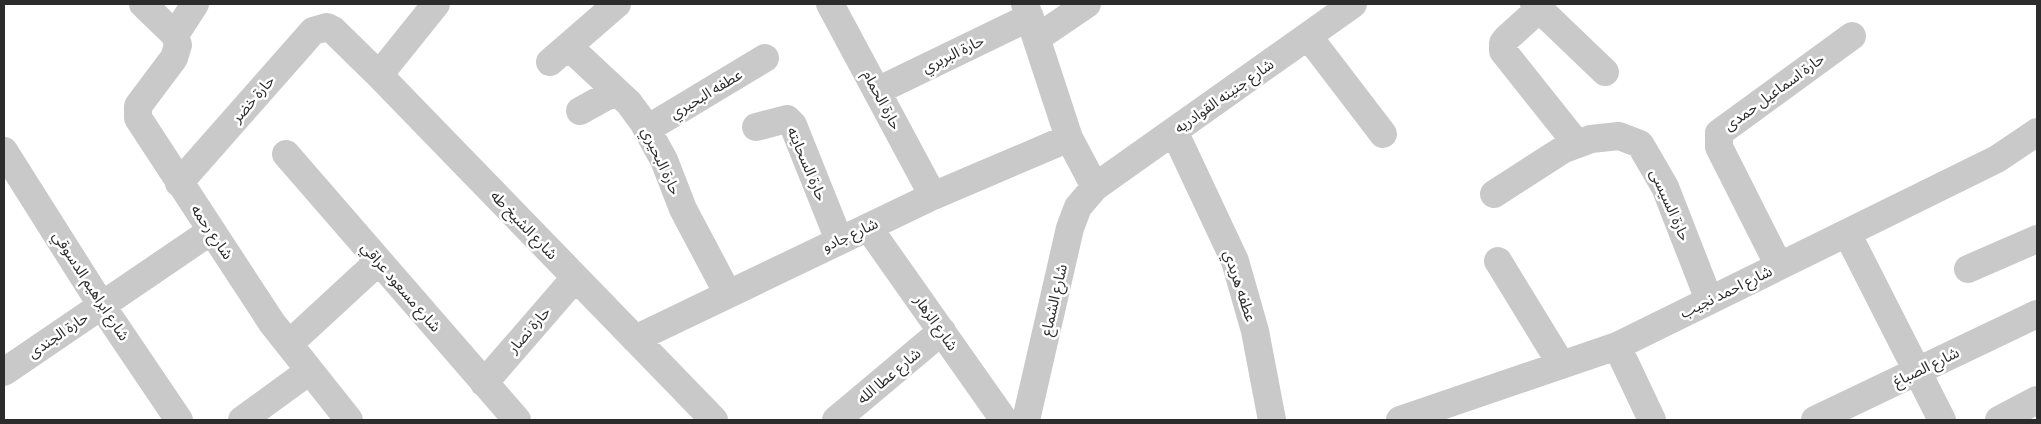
<svg xmlns="http://www.w3.org/2000/svg" width="2041" height="424" font-family="'PT Sans Narrow','Noto Sans Arabic',sans-serif">
  <rect width="100%" height="100%" fill="#fff"/>
  <g fill="none" stroke-linecap="round" stroke-linejoin="round">
    <path stroke="#c9c9c9" stroke-width="28" d="M143 4 175 35 178 45 174 58 138 106V118L272 323 349 420
      M830 4 933 196
      M1025 4 1069 138 1095 187
      M1534 4 1605 72
      M1539 9 1507 38 1503 43V51L1577 144
      M175 35 195 4
      M1308 36 1383 134
      M1037 38 1087 4
      M569 47 629 103 643 122 664 160 683 209 728 294
      M550 62 617 4
      M379 75 436 4
      M877 91 1030 17
      M580 111 616 91
      M756 127 787 119 793 125 839 240
      M647 129 765 58
      M1174 131 1235 261 1255 331 1272 420
      M4 151 102 306 179 420
      M286 154 517 420
      M179 183 313 31 327 27 333 30 379 75 714 420
      M1494 194 1564 149 1591 139 1619 136 1640 144 1665 187 1709 300
      M868 227 1004 420
      M1847 233 1942 420
      M1498 261 1561 364
      M1779 266 1719 147V133L1852 36
      M1968 269 2037 239
      M635 339 933 196 1069 138
      M289 344 379 261
      M1617 346 1652 420
      M4 372 211 231
      M484 383 575 278
      M242 420 308 372
      M836 420 942 331
      M1026 420 1070 228 1078 207 1095 187 1353 4
      M1400 420 1617 346 1997 159 2037 132
      M1815 420 2037 314
      M1999 420 2037 400"/>
  </g>
  <g text-anchor="middle" stroke-width="5" stroke-linejoin="round" paint-order="stroke">
    <g font-size="15" fill="#2c2c2c" stroke="#fff">
      <text transform="translate(953 54) rotate(-26)" y="5">حارة البربري</text>
      <text transform="translate(1774 92) rotate(-36)" y="5">حارة اسماعيل حمدى</text>
      <text transform="translate(706 94) rotate(-31)" y="5">عطفه البحيري</text>
      <text transform="translate(1224 96) rotate(-35)" y="5">شارع جنينه القوادريه</text>
      <text transform="translate(253 99) rotate(-49)" y="5">حارة خضر</text>
      <text transform="translate(882 100) rotate(62)" y="5">حارة الحمام</text>
      <text transform="translate(661 161) rotate(65)" y="5">حارة البحيري</text>
      <text transform="translate(807 164) rotate(67)" y="5">حارة السحايته</text>
      <text transform="translate(1670 205) rotate(66)" y="5">حارة السيسى</text>
      <text transform="translate(524 225) rotate(46)" y="5">شارع الشيخ طه</text>
      <text transform="translate(212 232) rotate(56)" y="5">شارع رحمه</text>
      <text transform="translate(850 235) rotate(-25)" y="5">شارع جادو</text>
      <text transform="translate(91 286) rotate(57)" y="5">شارع ابراهيم الدسوقي</text>
      <text transform="translate(1240 286) rotate(72)" y="5">عطفه هريدي</text>
      <text transform="translate(401 287) rotate(49)" y="5">شارع مسعود عراقي</text>
      <text transform="translate(1726 292) rotate(-26)" y="5">شارع احمد نجيب</text>
      <text transform="translate(1054 300) rotate(-77)" y="5">شارع الشماع</text>
      <text transform="translate(936 323) rotate(55)" y="5">شارع الزهار</text>
      <text transform="translate(529 330) rotate(-49)" y="5">حارة نصار</text>
      <text transform="translate(58 335) rotate(-34)" y="5">حارة الجندى</text>
      <text transform="translate(1926 367) rotate(-26)" y="5">شارع الصباغ</text>
      <text transform="translate(889 376) rotate(-40)" y="5">شارع عطا الله</text>
    </g>
  </g>
  <rect width="2041" height="424" fill="none" stroke="#2c2c2c" stroke-width="10"/>
</svg>
